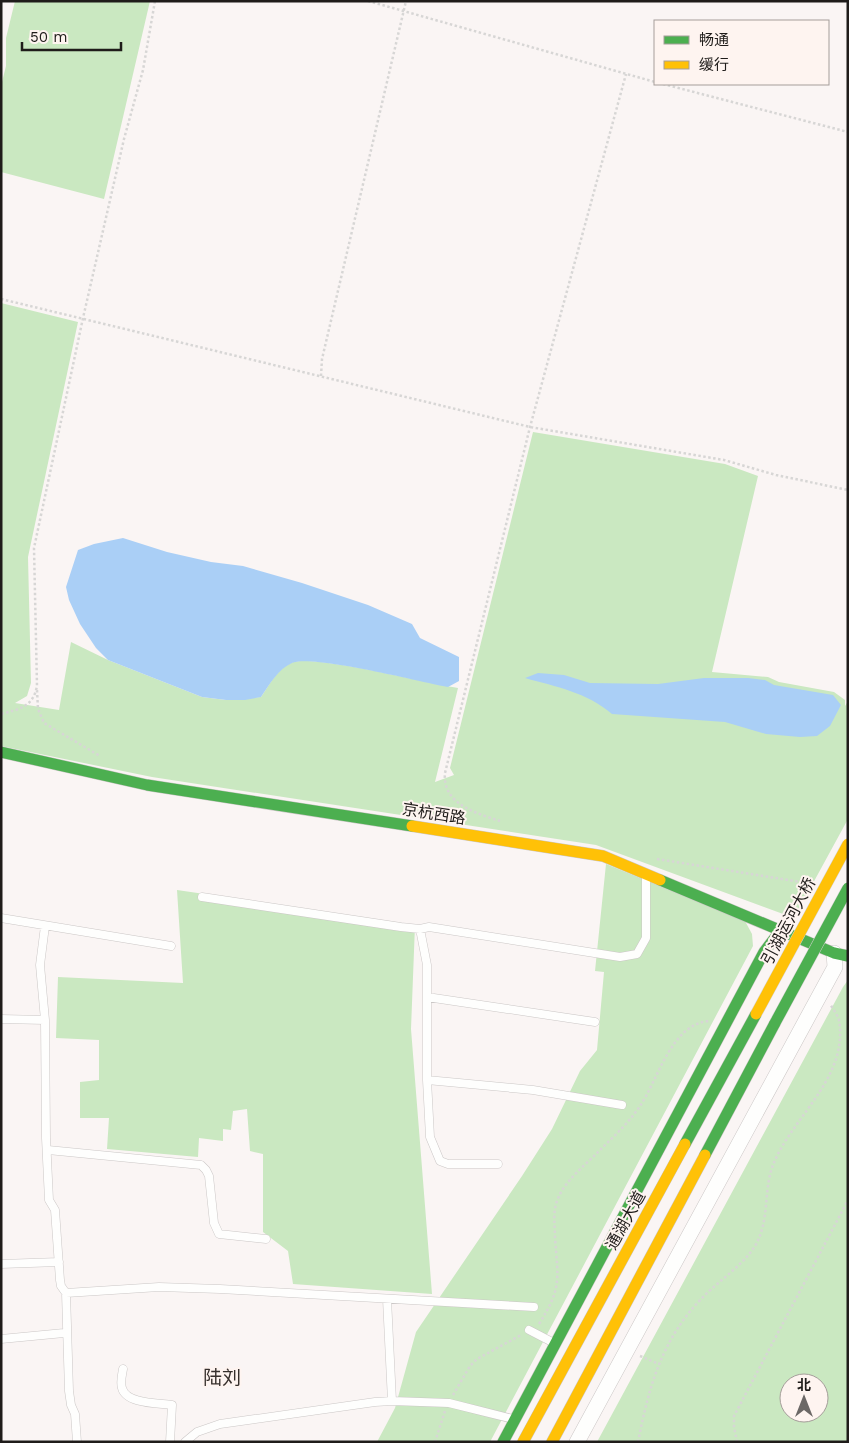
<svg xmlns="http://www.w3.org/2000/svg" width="849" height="1443" font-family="'Work Sans','Noto Sans SC',sans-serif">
  <rect width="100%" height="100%" fill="#faf5f4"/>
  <path fill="#cae8c1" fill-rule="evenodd" d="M15 1H150L104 199 1 172V86L6 66V38Z
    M1 303 78 322 28 557 31 683 27 696 15 703 59 710 71 642 108 660 202 697 226 700 261 697C270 684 277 669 291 663 311 653 429 684 458 688L435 782 454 775 450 768 533 432 725 464 758 476 712 672 768 677 779 682 834 692 845 700V706L848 701V819L794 918 596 845 152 777 1 746Z
    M606 864 745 921 752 934 753 946 490 1442H377L395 1408 416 1332 522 1176 552 1129 580 1071 597 1050 604 972 595 971Z
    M177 890 415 925 411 1029 432 1294 293 1284 288 1251 263 1232V1154L250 1151 247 1109 233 1111 231 1130 223 1129V1141L199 1138 198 1157 107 1149 109 1118H80V1082L99 1080V1040L56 1038 58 977 183 983Z
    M848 980V1442H597L843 987ZM789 1383H819V1413H789Z"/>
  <path fill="#aacff6" d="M123 538 167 552 211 562 243 566 302 583 368 605 412 624 420 638 459 657V681L448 687C421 682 311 654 292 663 278 669 270 684 261 697L245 700H226L202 697 108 660 96 648 80 624 69 600 66 587 78 550 94 544Z
    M538 673 564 675 590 683 658 684 704 678H748L765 680 774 685 833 695 841 705 830 726 817 736 800 737 766 734 725 722 612 714C586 692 557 687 525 678Z"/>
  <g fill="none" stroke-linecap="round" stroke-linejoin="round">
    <defs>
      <path id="lane" d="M202 897 401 927 420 929 429 927 620 957 637 954 646 938V876
        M1 918 171 946
        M45 926 40 965 45 1020 46 1138 49 1200 55 1210 60 1280 61 1286 66 1293 69 1391 71 1405 75 1414 77 1442
        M420 929 427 965V1080L533 1090 622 1105
        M427 997 595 1022
        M1 1019 45 1020
        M427 1080 430 1137 440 1161 448 1164H498
        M48 1150 201 1165 206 1170 209 1176 214 1223 219 1234 266 1239
        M1 1264 59 1262
        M66 1293 159 1287 220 1289 534 1307
        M387 1299 392 1401
        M529 1330 554 1343
        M1 1339 64 1333
        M123 1369C122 1375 120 1382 122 1388 126 1404 158 1403 172 1405L170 1442
        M185 1442 197 1432 220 1424 375 1402 392 1401 449 1403 513 1419"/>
      <path id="street" d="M577 1442 835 967 834 953"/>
      <path id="fast" d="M1 752 147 785 412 826
        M660 880 834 953 848 956
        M685 1144 756 1014
        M705 1155 775 1023
        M503 1442 764 952 781 930"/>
      <path id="slow" d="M412 826 603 856 660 880
        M523 1442 685 1144
        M552 1442 705 1155"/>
    </defs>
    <use href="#lane" stroke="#cbc7c6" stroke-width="9"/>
    <use href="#street" stroke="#cbc7c6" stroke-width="16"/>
    <use href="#fast" stroke="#cbc7c6" stroke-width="12"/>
    <use href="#slow" stroke="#cbc7c6" stroke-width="12"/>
    <path stroke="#d7d6d5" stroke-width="2.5" stroke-dasharray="2.5 2.5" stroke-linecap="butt" d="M368 1 655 82
      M663 84 848 132
      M1 299 530 427 724 460 776 475 848 490
      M321 376 322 359 406 1
      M37 690 38 709 44 723 100 756
      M1 714C20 709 33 707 37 686L34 548 83 318 124 139 143 70 155 1
      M500 821C476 813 442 804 445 773L530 427 626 74
      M657 859 807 883
      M539 1324C562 1288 558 1279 555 1238 555 1226 553 1215 556 1204 562 1183 582 1168 596 1154 611 1139 628 1124 640 1106 658 1080 671 1024 709 1021
      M640 1356 659 1364
      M453 1395 470 1366 477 1359 521 1335
      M435 1442 445 1411
      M638 1442C649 1386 662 1338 704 1296 720 1280 743 1265 755 1246 770 1221 763 1191 773 1165 791 1118 849 1078 839 1020 837 1014 833 1009 830 1004
      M737 1442 734 1427V1416L848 1200"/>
    <use href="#lane" stroke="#fefefd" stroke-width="8"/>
    <use href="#street" stroke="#fefefd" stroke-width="15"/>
    <use href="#fast" stroke="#4caf50" stroke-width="11"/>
    <use href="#slow" stroke="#ffc107" stroke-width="11"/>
    <defs>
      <path id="fast-bridge" d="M775 1023 848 888"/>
      <path id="slow-bridge" d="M756 1014 848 844"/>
    </defs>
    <use href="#fast-bridge" stroke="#d5d2d2" stroke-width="12" stroke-linecap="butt"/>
    <use href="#slow-bridge" stroke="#d5d2d2" stroke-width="12" stroke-linecap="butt"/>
    <use href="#fast-bridge" stroke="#4caf50" stroke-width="11"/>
    <use href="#slow-bridge" stroke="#ffc107" stroke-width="11"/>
  </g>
  <g text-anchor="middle" stroke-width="4" stroke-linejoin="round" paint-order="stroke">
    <g font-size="16" fill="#1f1c1a" stroke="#fef4f0">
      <text transform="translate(434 813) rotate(9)" y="6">京杭西路</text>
      <text transform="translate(788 921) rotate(-62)" y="6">引湖运河大桥</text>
      <text transform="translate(625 1220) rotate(-61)" y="6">通湖大道</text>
    </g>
    <g font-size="19" fill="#362f2c" stroke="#fef4f0">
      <text x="222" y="1384">陆刘</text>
    </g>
  </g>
  <rect width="849" height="1443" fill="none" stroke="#1f1c1a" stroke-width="5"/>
  <rect x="654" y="20" width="175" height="65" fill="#fef4f0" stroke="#a59e9a"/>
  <rect x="664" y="36" width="25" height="8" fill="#4caf50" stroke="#a59e9a"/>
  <text x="699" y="45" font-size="15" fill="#1f1c1a">畅通</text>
  <rect x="664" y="61" width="25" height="8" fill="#ffc107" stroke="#a59e9a"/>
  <text x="699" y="70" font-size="15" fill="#1f1c1a">缓行</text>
  <g transform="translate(804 1398)"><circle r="24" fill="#fef4f0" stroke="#a59e9a"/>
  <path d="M0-4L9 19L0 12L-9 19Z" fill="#6c6866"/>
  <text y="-8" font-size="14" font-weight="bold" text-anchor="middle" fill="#1f1c1a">北</text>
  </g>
  <path d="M22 42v8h99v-8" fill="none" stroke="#1f1c1a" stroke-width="2.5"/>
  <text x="30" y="42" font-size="15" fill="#1f1c1a" stroke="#fef4f0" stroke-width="4" paint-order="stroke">50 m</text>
</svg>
